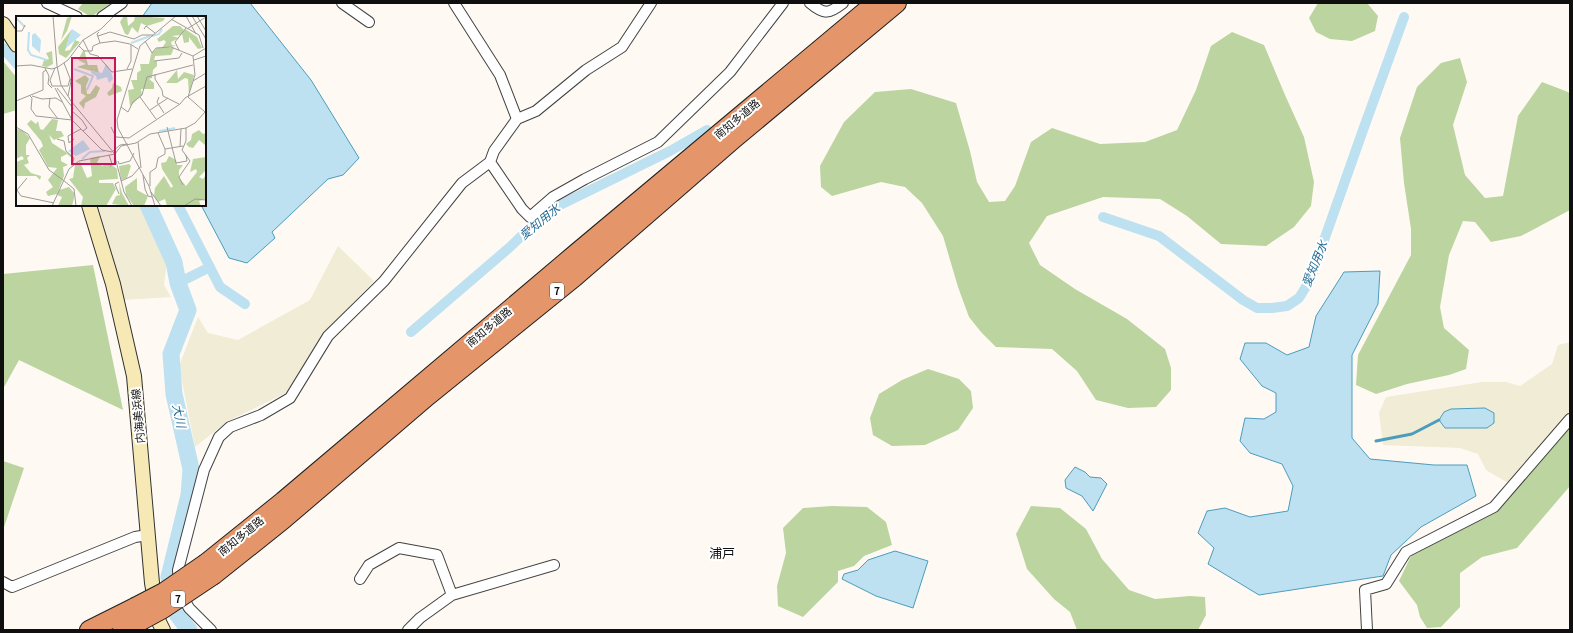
<svg xmlns="http://www.w3.org/2000/svg" width="1573" height="633" font-family="Georgia,'Noto Sans JP',serif">
  <rect width="100%" height="100%" fill="#fefaf3"/>
  <path fill="#f1ecd5" d="M98 205H141L167 261 164 285 171 297 124 300Z
    M338 246 374 281 324 332 288 392 228 421 195 447 179 366 198 317 208 333 238 340 310 300Z
    M1570 342V412L1508 483 1486 470 1478 454 1460 448 1383 445 1379 413 1386 397 1482 382H1506L1520 386 1552 364 1558 345Z"/>
  <path fill="#bcd4a0" d="M83 3H111L91 17 78 9Z
    M1318 3H1367L1378 16 1375 31 1352 41 1330 39 1316 32 1309 18Z
    M1232 32 1264 45 1285 95 1304 137 1314 182 1311 206 1294 227 1266 246 1221 244 1187 216 1160 199 1103 197 1047 216 1029 243 1040 265 1075 289 1127 319 1165 349 1171 368V390L1156 407 1128 408 1096 400 1077 371 1052 349 996 347 981 332 969 317 958 287 943 236 922 203 905 187 881 182 832 196 821 187 820 166 844 122 875 92 911 89 956 103 970 151 977 182 989 202 1005 201 1015 186 1031 142 1052 128 1100 144 1145 142 1177 130 1196 90 1211 46Z
    M1460 58 1467 82 1453 125 1465 175 1485 198 1503 196 1518 116 1542 82 1568 92 1570 94V210L1521 236 1491 242 1475 222 1463 221 1449 255 1440 307 1444 328 1469 350 1466 369 1449 375 1407 384 1376 394 1356 385 1358 355 1411 255V229L1404 183 1400 138 1417 87 1441 63Z
    M3 61 17 78V110L3 114Z
    M93 265 123 410 19 360 3 389V274Z
    M928 369 959 379 971 391 973 408 958 430 925 445 892 446 873 435 870 418 879 394 902 380Z
    M1570 429V486L1517 548 1482 557 1460 573V607L1441 627 1427 628 1420 617 1417 605 1399 581 1411 556 1495 511 1565 432Z
    M3 461 24 468 3 530Z
    M832 506 867 507 886 522 892 545 864 556 854 566 838 571V582L803 617 778 606 777 586 786 553 783 528 803 508Z
    M1031 506 1060 508 1086 529 1102 559 1129 590 1155 599 1190 596 1205 597 1206 615 1198 630H1077L1070 612 1054 599 1027 569 1016 534Z"/>
  <path fill="#bde1f0" stroke="#4c9cbe" d="M152 3H250L311 80 359 158 343 175 328 179 272 232 275 238 247 263 229 258 201 205H205V17H142Z
    M1380 271 1378 304 1352 355V438L1370 459 1434 465H1467L1476 496 1421 527 1391 555 1383 576 1259 595 1208 564 1214 548 1198 533 1207 511 1225 508 1250 517 1288 511 1293 486 1282 464 1250 453 1240 441 1245 418 1264 419 1276 412V393L1262 386 1240 359 1245 343H1266L1287 355 1309 347 1316 316 1344 272Z
    M1485 408 1494 413V423L1487 428H1445L1439 420 1444 412 1451 409Z
    M1075 467 1085 472 1090 477 1101 478 1107 484 1093 511 1082 496 1066 488 1065 480Z
    M895 551 928 561 913 608 876 596 842 579 844 574 858 570 868 560Z"/>
  <g fill="none" stroke-linecap="round" stroke-linejoin="round">
    <path stroke="#4c9cbe" stroke-width="3" d="M1376 441 1412 434 1439 420"/>
    <path stroke="#bde1f0" stroke-width="10" d="M3 48 17 64
      M178 205 220 287 245 304
      M1103 217 1159 236 1243 300 1257 308H1272L1287 306 1299 298 1310 280 1363 130 1404 17
      M178 283 210 267
      M411 332 510 247 535 223 558 206 670 151 707 130"/>
    <path stroke="#bde1f0" stroke-width="17" d="M148 205 174 262 178 283 188 310 171 354 174 394 191 469 189 495 169 577 177 614 189 630"/>
    <defs>
      <path id="minor" d="M47 3 77 17
        M342 3 369 22
        M454 3 500 75 517 119
        M810 3C824 15 829 14 843 3
        M102 17 122 3
        M490 162 522 209 530 217 553 197 585 179 658 142 730 72 783 3
        M360 579 369 565 399 548 437 555 452 595
        M3 582 12 587 135 537 148 535
        M211 630 189 608 179 590 178 570 204 470 219 437 230 427 261 415 290 398 328 336 384 281 462 183 490 162 494 151 517 119 536 111 586 70 622 47 651 3
        M408 630 420 618 452 595 554 565
        M1367 630 1365 590 1386 584 1406 552 1494 507 1570 419"/>
      <path id="secondary" d="M3 24 17 45
        M89 205 113 284 134 376 152 583 159 622 163 630"/>
      <path id="motorway" d="M206 563 283 501 575 254 875 3
        M214 575 283 520 428 396 575 277 734 139 897 3
        M89 630 135 607
        M122 630 141 621"/>
    </defs>
    <use href="#minor" stroke="#424242" stroke-width="12"/>
    <use href="#secondary" stroke="#313131" stroke-width="16"/>
    <use href="#motorway" stroke="#202020" stroke-width="20"/>
    <use href="#minor" stroke="#fff" stroke-width="10"/>
    <use href="#secondary" stroke="#f6e9b5" stroke-width="14"/>
    <use href="#motorway" stroke="#e4966a" stroke-width="18"/>
    <defs>
      <path id="motorway-bridge" d="M135 607 164 592 206 563
        M141 621 163 609 214 575"/>
    </defs>
    <use href="#motorway-bridge" stroke="#202020" stroke-width="20" stroke-linecap="butt"/>
    <use href="#motorway-bridge" stroke="#e4966a" stroke-width="18"/>
  </g>
  <g text-anchor="middle" stroke-width="4" stroke-linejoin="round" paint-order="stroke">
    <g fill="#fff" stroke="#575757" stroke-width="1">
      <rect x="550" y="283" width="14" height="16" rx="3"/>
      <rect x="171" y="591" width="14" height="16" rx="3"/>
    </g>
    <g font-size="10" font-weight="bold" fill="#0f0f0f">
      <text x="557" y="295">7</text>
      <text x="178" y="603">7</text>
    </g>
    <g font-size="11" fill="#0f0f0f" stroke="#fff">
      <text transform="translate(737 119) rotate(-40)" y="4">南知多道路</text>
      <text transform="translate(489 327) rotate(-40)" y="4">南知多道路</text>
      <text transform="translate(138 416) rotate(-95)" y="4">内海美浜線</text>
      <text transform="translate(241 536) rotate(-39)" y="4">南知多道路</text>
    </g>
    <g font-size="12" font-style="italic" fill="#266e94" stroke="#fff">
      <text transform="translate(540 222) rotate(-39)" y="4">愛知用水</text>
      <text transform="translate(1315 264) rotate(-68)" y="4">愛知用水</text>
      <text transform="translate(179 416) rotate(78)" y="4">大川</text>
    </g>
    <g font-size="13" fill="#0f0f0f" stroke="#fff">
      <text x="722" y="558">浦戸</text>
    </g>
  </g>
  <g transform="translate(16 16)">
    <rect width="190" height="190" fill="#fefaf3"/>
    <path d="M56 0 51 15 45 24 51 2ZM108 0H111L112 10 118 5 119 0 149 2 147 5 131 10 125 7 122 17 116 11 112 19 109 18 104 6ZM157 10H164L168 14 165 19 156 20 163 22 155 26 156 29 160 30 146 32 150 26 148 24 143 26 141 23ZM56 13 49 35 54 34 59 24 64 26 50 42 43 38 42 31ZM169 13 181 21 186 32 182 33 173 21V26L168 27 166 18ZM141 32H158L155 39 139 40 138 45H141V50L137 54 136 62 133 63 138 67V73H125L126 79 114 90 112 74 118 73 115 64H121V57L125 54 124 48H133L135 38ZM68 33 72 49H81L83 57 61 51 70 48 62 44ZM36 35 37 48 31 51 22 49 26 50 28 44 33 43 30 37ZM161 54 162 63 168 56 178 59 173 79 172 63 169 62 161 67H150ZM69 59 73 63 70 70 71 78H74L80 69 84 72 80 81 69 87 68 93 63 87 70 80 65 77V69L59 65ZM97 67 105 71 106 75 93 80 91 77 96 72ZM36 103 42 104 40 115H45L48 120 38 124 33 119 36 127 56 140 57 143 51 138 45 141V145L52 149 47 151 48 160 41 178 32 180 30 176 37 171 32 164 41 152 32 151 23 134 27 130 25 125 11 108 15 104 20 108 22 105 24 113 27 114ZM0 113 6 114 14 122 10 129V139H14L11 142 13 147 8 149 15 157 25 160 24 164 20 160H0V146L8 143 6 140 0 143ZM183 114 187 118 190 117 189 129 183 124 177 132 173 131 170 128 175 124 176 118ZM84 140 81 147 87 150 88 147 96 149 101 153 102 163 83 164V167H97L100 173 90 190H65L67 181 53 163 57 162 59 149 64 146 71 162 76 160 74 142ZM153 140 160 144 161 149H167L163 154V162L170 170 181 156 180 153 174 156 177 143 190 141V154L183 161 187 163 190 159V183L183 185 185 190H151L149 183 142 186 138 180 139 172 148 160 155 172 157 170 146 153 145 147 150 146ZM113 148 115 150 111 162 105 164 103 150ZM121 162V174L132 180 128 190H118L110 179 109 171ZM103 166 106 177 113 190 96 188 100 180 104 179ZM53 171 59 178 56 190H42L46 181 41 179 43 174Z" fill="#bcd4a0"/>
    <path d="M56 13 65 19 50 32V30ZM19 17 25 24 24 37 16 30V19ZM90 48 95 55 97 63 93 67 91 61 81 64 80 60 75 57V55L86 57ZM67 124 74 133 60 140 52 135Z" fill="#bde1f0"/>
    <path fill="none" stroke="#bde1f0" stroke-width="2" d="M0 2 9 11M13 16 12 34 15 39 31 44M136 20 143 18 146 13M115 27 134 20M58 53 77 60 71 74M143 115 159 112M66 143 74 136 89 135"/>
    <path fill="none" stroke="#9e9c98" stroke-width="1" d="M37 0 41 50 45 69 55 85 98 137 108 176 116 190M170 0 180 18M176 0 190 23M181 0 190 15M155 3 183 19 187 32M128 13 130 10 139 17M171 13 190 1M0 15H6L9 9M83 16 81 18 84 27M82 20 94 16 118 23 126 19H137M67 24 74 38 82 40 96 56 116 53M129 25 136 37 140 32 155 31 177 40 190 32M63 30 68 35H76L77 30 84 27 99 25 114 28 122 33M163 34 159 26 170 12M178 44 190 40M138 45 163 42 166 37M48 47 55 65 52 80M0 50 15 49 36 53 42 51 52 44 67 24 85 13 98 0M29 52 33 60 32 68 36 72M39 52 34 64 36 70H52L54 63M111 53 115 45V29M139 58V63L146 74 147 80 163 88M177 65 190 57M39 72 56 104 86 134 96 136 104 129 112 128M41 72 57 92 56 95 66 104 71 112 67 115M14 80 16 82 15 93 20 100 56 104M16 80 26 83 40 82 46 86M124 81 140 103M143 81 141 86 148 97M172 81 179 59 177 40M172 81 189 96M34 82 33 91 42 103M0 85 27 74V56L30 54M105 91 112 96 117 86 126 79 131 61 177 49M134 94 152 82M0 111 12 118 33 154 47 164M95 111 100 121 113 122 164 88 169 82 190 70M151 111 160 147 171 145 170 139M142 117 149 133 167 130M41 123 48 125 50 135 58 142 56 150M58 123 53 127 52 120 65 113M122 126 125 152M164 131 165 113M93 139 96 148 94 151M102 145 103 148 114 145 118 137M127 159 129 173 132 180 136 181M11 162 1 174 5 180 38 187M47 164 58 173 60 190M105 165 116 160 124 151M167 169 163 161 174 145 166 134 170 125V112M134 170V156L140 152 142 142 149 138V133M135 176 145 190M103 178 99 168 103 166M36 190 53 153 63 145 99 138 105 130 120 127 134 118 170 112 179 107 190 95M139 190 133 170 102 112 101 104 124 30 160 0M168 190 179 183 190 184"/>
    <path fill="#c2185b" fill-opacity="0.15" stroke="#c2185b" stroke-width="2" d="M56 42H99V148H56Z"/>
    <rect width="190" height="190" fill="none" stroke="#0f0f0f" stroke-width="2"/>
  </g>
  <rect width="1573" height="633" fill="none" stroke="#0f0f0f" stroke-width="8"/>
</svg>
